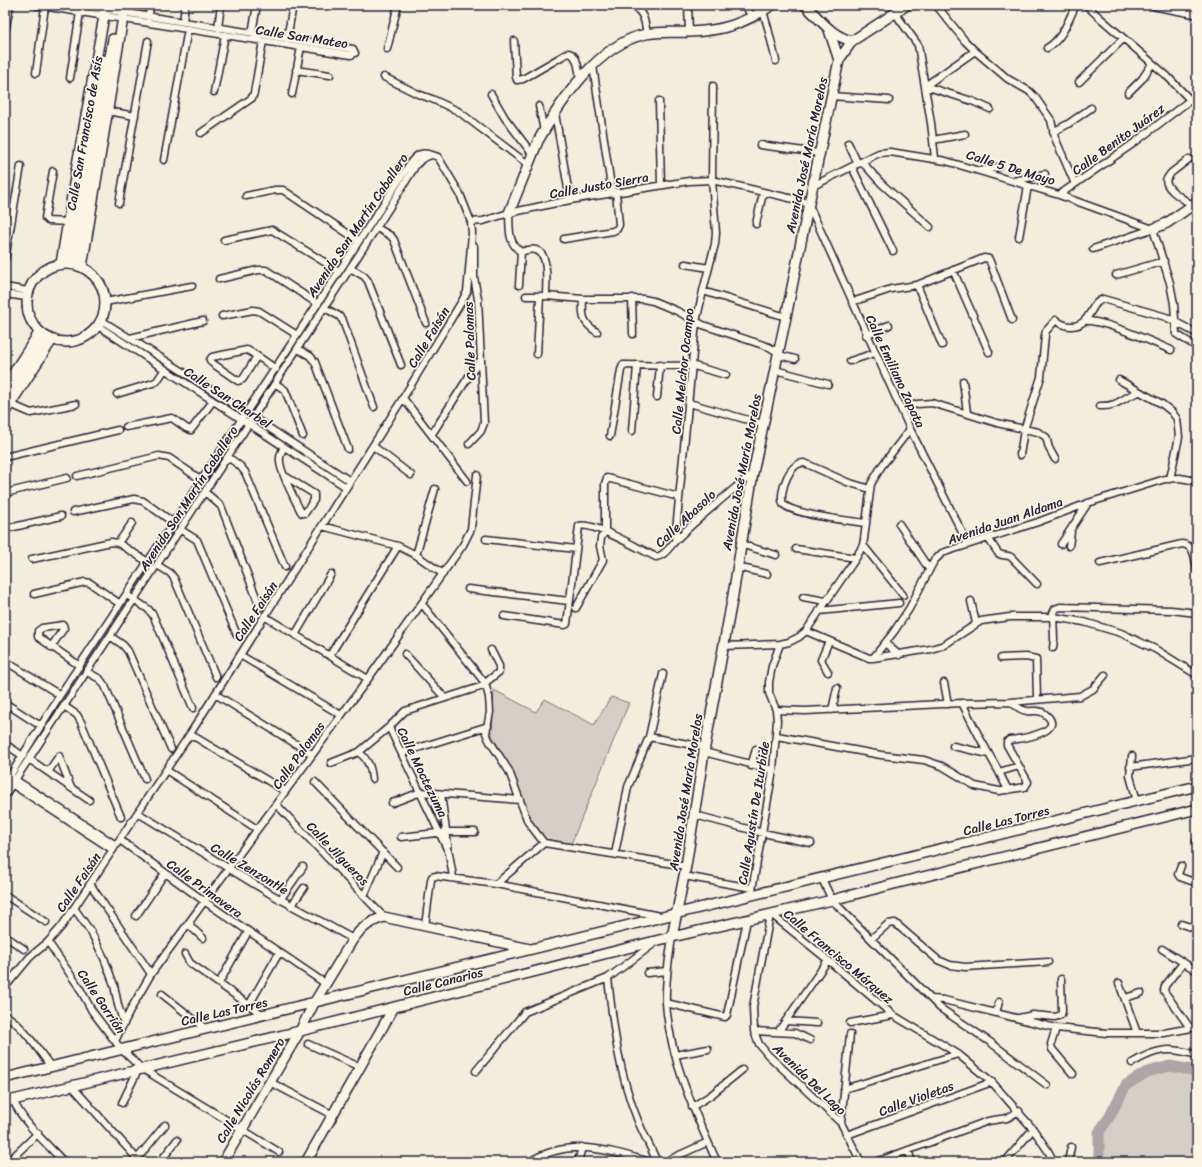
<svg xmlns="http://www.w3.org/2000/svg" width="1202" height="1167" font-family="Sriracha,sans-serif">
  <rect width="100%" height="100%" fill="#f3edde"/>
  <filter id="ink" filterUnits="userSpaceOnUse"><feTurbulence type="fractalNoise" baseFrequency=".025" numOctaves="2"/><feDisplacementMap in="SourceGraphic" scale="8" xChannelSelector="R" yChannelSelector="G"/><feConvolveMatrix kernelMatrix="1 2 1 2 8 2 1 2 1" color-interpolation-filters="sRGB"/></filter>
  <g filter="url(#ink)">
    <path fill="#d4cfc6" stroke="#7b7880" d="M494 690 536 712 545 699 594 725 611 697 629 703 571 844 545 839 533 825 513 772 492 736Z
      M1170 1066 1197 1071V1162H1101L1099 1156V1132L1110 1116 1126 1085 1147 1072Z"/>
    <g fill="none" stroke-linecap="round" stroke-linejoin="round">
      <path stroke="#aca7a6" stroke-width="11" d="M1101 1162 1099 1156V1132L1110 1116 1126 1085 1147 1072 1170 1066 1197 1071"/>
      <defs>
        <path id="street" d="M36 5 351 55 355 53 353 49 77 5
          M632 5C644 12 645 22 647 34
          M688 5 689 32
          M745 5 752 17
          M936 5 965 41 975 51 1008 79 1029 91 1035 97 1051 120 1055 138 1075 184
          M1086 5 1099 17 1166 75 1197 107
          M763 11 768 28 776 61
          M895 13 918 45 931 123 935 158
          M149 17 150 5
          M183 22 185 5
          M218 28 221 5
          M5 33 10 5
          M252 33 257 5
          M287 39 293 5
          M514 41 516 77 517 80 523 79 568 53C578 54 578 69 580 77
          M1047 48C1063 39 1068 20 1076 5
          M387 49 398 5
          M593 66 612 193
          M296 70 330 75
          M36 73 45 6
          M384 77 418 94 432 99 458 111 529 165
          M70 78 80 12
          M1079 82 1123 39
          M925 86 972 101 990 109
          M925 86 975 51
          M214 92 225 35
          M1128 93 1142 79 1152 64
          M292 94 301 47
          M491 94 505 118 533 155
          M831 96 889 100
          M659 101 661 185
          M539 106 544 131
          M108 111 135 116
          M555 113 570 200
          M1053 132 1068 124 1091 108
          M201 133 252 98 254 93 263 41
          M933 140 965 134
          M848 143 858 164
          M760 145 819 153
          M1189 159 1171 173 1166 180C1167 191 1184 199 1192 205
          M164 160 188 29
          M862 162 882 184 930 227
          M852 167 893 251
          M53 171 45 218 48 221 68 222
          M980 171 998 167
          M1014 181 1045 174
          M813 186 879 153 890 152 946 161 1059 195 1153 229
          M1059 195 1134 143 1190 100
          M246 196 275 190H283L359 241
          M119 203 148 41
          M509 213C510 228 507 242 521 252L519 285
          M471 222 483 221 509 213 570 200 689 181 712 180 802 201 809 205 910 429 968 544
          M756 224 763 193
          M377 228 391 236 394 240 426 323
          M1153 229 1170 283 1174 304 1176 334 1197 347
          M1019 237 1028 186
          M564 239 613 231 617 229 619 225 616 192
          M224 240 272 230 339 271
          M1093 249 1152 229
          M521 252C552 239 546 278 546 296
          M5 259 21 166
          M685 264 709 268
          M350 268 364 276 368 281 401 365
          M953 270 989 352
          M1116 275 1164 261
          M219 279 258 270H266L318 304
          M917 285 942 345
          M5 287 28 291
          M703 291 786 317
          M5 294 26 297
          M526 296H546L583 299H643L653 301 677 311 703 325 769 347 779 353
          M632 298 633 334
          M583 299C582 315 582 323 597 332
          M105 302 192 286
          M852 302 891 289 917 285 984 258 989 259 1012 320
          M325 308 339 316 343 321 374 407
          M222 316 253 310 259 311 297 335
          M101 320 182 371 350 481
          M1084 321C1100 318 1155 343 1171 350
          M98 326 346 487
          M866 335 889 325
          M130 338 203 321
          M298 349 310 356 315 362 348 449
          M537 354 540 296
          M779 355 795 359
          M257 356 243 379 238 381 212 363 210 360 212 357 247 350C257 355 267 363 276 369
          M850 361 875 353
          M775 370 828 384
          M1119 380 1162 404 1172 412 1177 419 1179 437 1170 479
          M963 381 967 413
          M276 384 285 390 303 436
          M117 394 153 383 157 381 165 369
          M657 397 660 365
          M403 398 467 481
          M689 403 762 424
          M10 404 31 413 76 404
          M1100 406C1119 407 1122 397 1139 392
          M901 409 917 404 932 403 997 423 1038 432 1046 437 1049 448 1055 459
          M126 427 172 418 186 428 191 430 213 401
          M632 431 637 365
          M432 434 471 373 480 361
          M610 436 621 370 623 365 694 366 726 375
          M469 444 481 431 484 423 478 299 474 277V246
          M373 446 411 475
          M284 447C281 452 279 456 280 462 281 474 294 498 300 510L302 513H305L314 500V494L285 476
          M1020 455 1024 430 1041 377 1045 335 1046 331 1056 320C1064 327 1077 329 1085 320 1092 313 1093 302 1103 299L1166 317 1196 333
          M5 457 118 430
          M228 457 240 466 245 472 285 567
          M77 476 159 456 169 458 203 481
          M205 492 221 506 260 607
          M5 493 67 478
          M73 512 134 499 143 501 174 523
          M866 523C850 521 794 515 783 504 778 493 791 457 807 464L847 482 870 489
          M899 524 929 569
          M322 526 398 546 416 555 443 574
          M5 529 61 516
          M181 530 197 540 237 635
          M988 538 998 553C1002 557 1007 554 1011 557L1037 584
          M486 539 576 549
          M675 541 696 322 703 291 715 244 716 233 712 180 713 86
          M118 543 132 523
          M740 544 776 555
          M1061 544 1088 503
          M863 545 903 595
          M1069 546 1071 532
          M796 549 856 558
          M416 555 435 489
          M32 559 111 542 118 543 148 562
          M1100 563 1182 544C1195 545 1195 560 1197 570
          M157 565 170 573 174 578 216 677
          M737 567 767 574
          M468 589 569 601
          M34 594 85 582 90 583 120 604
          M127 595 148 609 153 615 193 708
          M803 597 826 601
          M971 601 976 623
          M422 604 485 683 489 697 490 712 486 733 489 740 509 771 528 822 544 843 686 866
          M576 608 603 560 600 546 601 538 605 531V484L607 478 679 497
          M819 611 899 603
          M264 616 368 679
          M504 616 565 625 567 624 579 526C593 521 641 550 656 557 665 556 670 546 676 540 700 516 727 495 753 473
          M806 631 869 658H873L931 649 944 645 981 621 1010 617H1053L1084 622 1121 633 1155 649 1197 675
          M295 635 331 574
          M110 636 123 645 128 651 171 749
          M885 643 899 655
          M723 646 780 644 789 642 799 637 806 631 856 558 863 545 864 539 871 484 881 467 910 429
          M51 647 64 628 63 625 42 628 38 631V637L80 666
          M1053 648 1054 639 1053 613 1055 609 1060 607 1171 610 1197 613
          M405 654 444 697
          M240 655 341 715
          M330 655 398 546
          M873 658 893 633 909 609 934 561 942 553 1038 522 1088 503 1165 479 1180 478 1197 481
          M1001 658 1026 657 1036 659 1037 699
          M5 661 60 695
          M87 672 100 679 105 686 145 779
          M828 672 821 660 829 641
          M944 683 948 704
          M215 694 312 754
          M5 703 36 723 42 725
          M962 703 981 740 999 772 1008 790
          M64 706 77 715 81 722 121 817
          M776 710 805 711 962 703 1011 702 1080 696 1093 689 1105 675
          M832 710 837 688
          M389 727 449 853 453 877
          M190 734 285 791
          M777 736 881 755 924 760 942 766 975 786 999 791 1025 787 1028 782 1007 745V742L1009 740C1020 739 1068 732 1045 714 1040 709 1033 712 1027 711 1020 710 1016 706 1011 702
          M649 737 705 747
          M5 744 23 756
          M953 746 989 754
          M359 752C368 760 371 767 372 779
          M704 752 773 770
          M402 753 488 726
          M59 756 71 788
          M1132 756 1130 776 1137 801
          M29 759 89 800
          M331 763 359 752 389 727 405 711 480 687 499 672V666L491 650
          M751 766 756 749
          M1130 767 1197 758
          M166 770 257 829
          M48 772 59 756
          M999 772 1019 766
          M5 773 116 845
          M315 782 397 867
          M10 783 113 850
          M5 784 60 695 411 162C419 151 426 152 438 157L460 194 471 222 472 233 468 282 467 292 462 301 403 398 190 734 62 926 48 942 30 957 5 987
          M441 794 448 845
          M5 795C103 647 201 499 297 349 337 288 378 227 416 165L422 159 431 155
          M392 803 421 792 520 800
          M276 804 384 917
          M138 813 269 893 353 939
          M695 815 763 833 811 843
          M401 837 446 832H475
          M120 840 204 901 326 984
          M1196 842 1197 843
          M615 854 628 787 649 737 663 674
          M1181 866 1178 874 1180 877 1197 883
          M684 876 752 888
          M822 879 832 900 940 1008 990 1042 1047 1085
          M90 884 151 974
          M496 884 544 843
          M5 895 46 922
          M364 896 383 852
          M751 896 773 770 777 721 776 710 769 693V682L772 666 780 644
          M280 900 303 867
          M291 906 304 888
          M74 908 91 932 104 958 114 985 118 1005 124 1024
          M771 914 828 960 893 1015 958 1054 992 1082 1033 1129 1048 1151 1054 1162
          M770 915 753 1007 754 1031 759 1044 768 1055 841 1123 861 1162
          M136 916 165 873
          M190 921 191 927 203 938
          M1181 924 1197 929
          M425 926 431 880 432 877 435 876 496 884 660 916
          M5 936 24 949
          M672 937C669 959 665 981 666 1003 670 1060 694 1111 717 1162
          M871 939 888 924 895 923 938 960 950 965 965 967 1048 962
          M48 942 79 987 92 1011 121 1049 141 1068 279 1152
          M656 942 608 978C613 1026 619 1075 638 1121 644 1135 651 1148 657 1162
          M1162 949 1197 971
          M185 954 190 963 263 1015
          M1183 963 1165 986 1164 991 1190 1028
          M647 973 667 971
          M219 983 248 932
          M1119 983 1137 1033
          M162 994 206 1029
          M1125 998 1141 993
          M932 999 944 1000 1056 1028 1107 1033H1164L1197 1027
          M666 1003 725 1017 727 1015 747 920
          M249 1005 279 953
          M996 1013 999 1002
          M5 1015C21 1023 40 1052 51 1067
          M1019 1018 1033 1015 1055 1017 1061 1015 1062 1011 1061 979
          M786 1021 817 1023
          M850 1023 893 1015
          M1056 1028 1051 1044 1052 1049 1073 1074
          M754 1031 795 1033 810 1040
          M778 1032 828 960
          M115 1041 132 1007 151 974 368 679 463 545 471 529 477 475
          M308 1044 360 1067
          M675 1055 708 1049
          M1132 1063C1157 1048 1169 1047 1197 1055
          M476 1071 525 1012 608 978
          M270 1082 333 1115
          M72 1086 140 1162
          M844 1089 958 1054
          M13 1100C24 1124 46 1143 64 1162
          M122 1103 138 1070
          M692 1107 711 1095 742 1070
          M841 1123 850 1034
          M847 1135 992 1082
          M908 1150 912 1162
          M137 1159 165 1125
          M8 1162 38 1133
          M160 1162 177 1140
          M529 1162C570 1137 608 1150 650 1162
          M578 1162 582 1147
          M664 1162 708 1142
          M876 1162 988 1121 1007 1118 1019 1111
          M1005 1162 1033 1129
          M1068 1162 1071 1147"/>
        <path id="secondary" d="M805 5C820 19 831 36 852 41
          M1155 5 1197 13
          M829 30 839 60
          M509 213 538 141C561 101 598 44 646 34 660 31 675 33 689 32 722 31 744 24 772 5
          M1153 229 1167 223 1197 202
          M68 263 103 60
          M27 303a39 39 0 1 1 78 0a39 39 0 1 1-78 0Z
          M61 264 77 165 106 5
          M75 264 113 39
          M82 267 125 5
          M5 386 39 333
          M5 398 45 337
          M5 412 52 340
          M672 937 686 866 704 752 733 595 753 473 786 317 802 237 839 60 852 41 907 5
          M5 1078 1197 786
          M5 1102 300 1031 659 940 832 900 890 885 1197 809
          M223 1162 300 1031 314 1003 353 939C361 928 370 921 384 917L530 949
          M306 1162 394 1007"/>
      </defs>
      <use href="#street" stroke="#22223b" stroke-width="9"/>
      <use href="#secondary" stroke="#22223b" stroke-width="12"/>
      <use href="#street" stroke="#fcf5e5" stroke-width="6"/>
      <use href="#secondary" stroke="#fcf5e5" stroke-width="9"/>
    </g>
  </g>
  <g text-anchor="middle" stroke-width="3.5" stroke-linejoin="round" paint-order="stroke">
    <g font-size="13" fill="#22223b" stroke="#fcf5e5">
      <text transform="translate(302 36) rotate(9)" y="5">Calle San Mateo</text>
      <text transform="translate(84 133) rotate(-80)" y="5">Calle San Francisco de Asís</text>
      <text transform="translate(1118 139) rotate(-36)" y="5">Calle Benito Juárez</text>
      <text transform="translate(806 155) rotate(-78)" y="5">Avenida José María Morelos</text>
      <text transform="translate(1011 167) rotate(17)" y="5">Calle 5 De Mayo</text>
      <text transform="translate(599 185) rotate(-10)" y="5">Calle Justo Sierra</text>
      <text transform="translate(357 225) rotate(-56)" y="5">Avenida San Martín Caballero</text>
      <text transform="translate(428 337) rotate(-59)" y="5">Calle Faisán</text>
      <text transform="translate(469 341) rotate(-92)" y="5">Calle Palomas</text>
      <text transform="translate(682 371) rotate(-84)" y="5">Calle Melchor Ocampo</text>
      <text transform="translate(896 371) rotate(65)" y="5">Calle Emiliano Zapata</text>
      <text transform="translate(228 397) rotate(33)" y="5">Calle San Charbel</text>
      <text transform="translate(741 472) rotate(-79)" y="5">Avenida José María Morelos</text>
      <text transform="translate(188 498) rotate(-57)" y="5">Avenida San Martín Caballero</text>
      <text transform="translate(685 518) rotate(-43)" y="5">Calle Abasolo</text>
      <text transform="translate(1005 520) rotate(-19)" y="5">Avenida Juan Aldama</text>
      <text transform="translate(255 611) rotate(-57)" y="5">Calle Faisán</text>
      <text transform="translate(298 755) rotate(-54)" y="5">Calle Palomas</text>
      <text transform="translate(423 772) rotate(64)" y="5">Calle Moctezuma</text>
      <text transform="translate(685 792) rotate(-81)" y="5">Avenida José María Morelos</text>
      <text transform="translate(753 813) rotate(-81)" y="5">Calle Agustín De Iturbide</text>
      <text transform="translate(1006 820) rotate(-14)" y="5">Calle Las Torres</text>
      <text transform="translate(338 853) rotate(46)" y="5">Calle Jilgueros</text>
      <text transform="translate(250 868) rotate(31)" y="5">Calle Zenzontle</text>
      <text transform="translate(78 882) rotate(-56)" y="5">Calle Faisán</text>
      <text transform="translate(205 888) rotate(36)" y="5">Calle Primavera</text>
      <text transform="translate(839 956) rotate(40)" y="5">Calle Francisco Márquez</text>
      <text transform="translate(443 981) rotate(-14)" y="5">Calle Canarios</text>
      <text transform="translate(102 1001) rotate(56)" y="5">Calle Gorrión</text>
      <text transform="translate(224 1011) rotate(-13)" y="5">Calle Las Torres</text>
      <text transform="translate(810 1079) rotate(44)" y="5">Avenida Del Lago</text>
      <text transform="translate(250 1090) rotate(-59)" y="5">Calle Nicolás Romero</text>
      <text transform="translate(916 1098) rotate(-20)" y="5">Calle Violetas</text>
    </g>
  </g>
  <rect width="1202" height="1167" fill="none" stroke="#fcf5e5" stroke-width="20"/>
  <rect x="10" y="10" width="1182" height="1147" fill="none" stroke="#22223b" stroke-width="1.5" filter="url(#ink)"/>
</svg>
